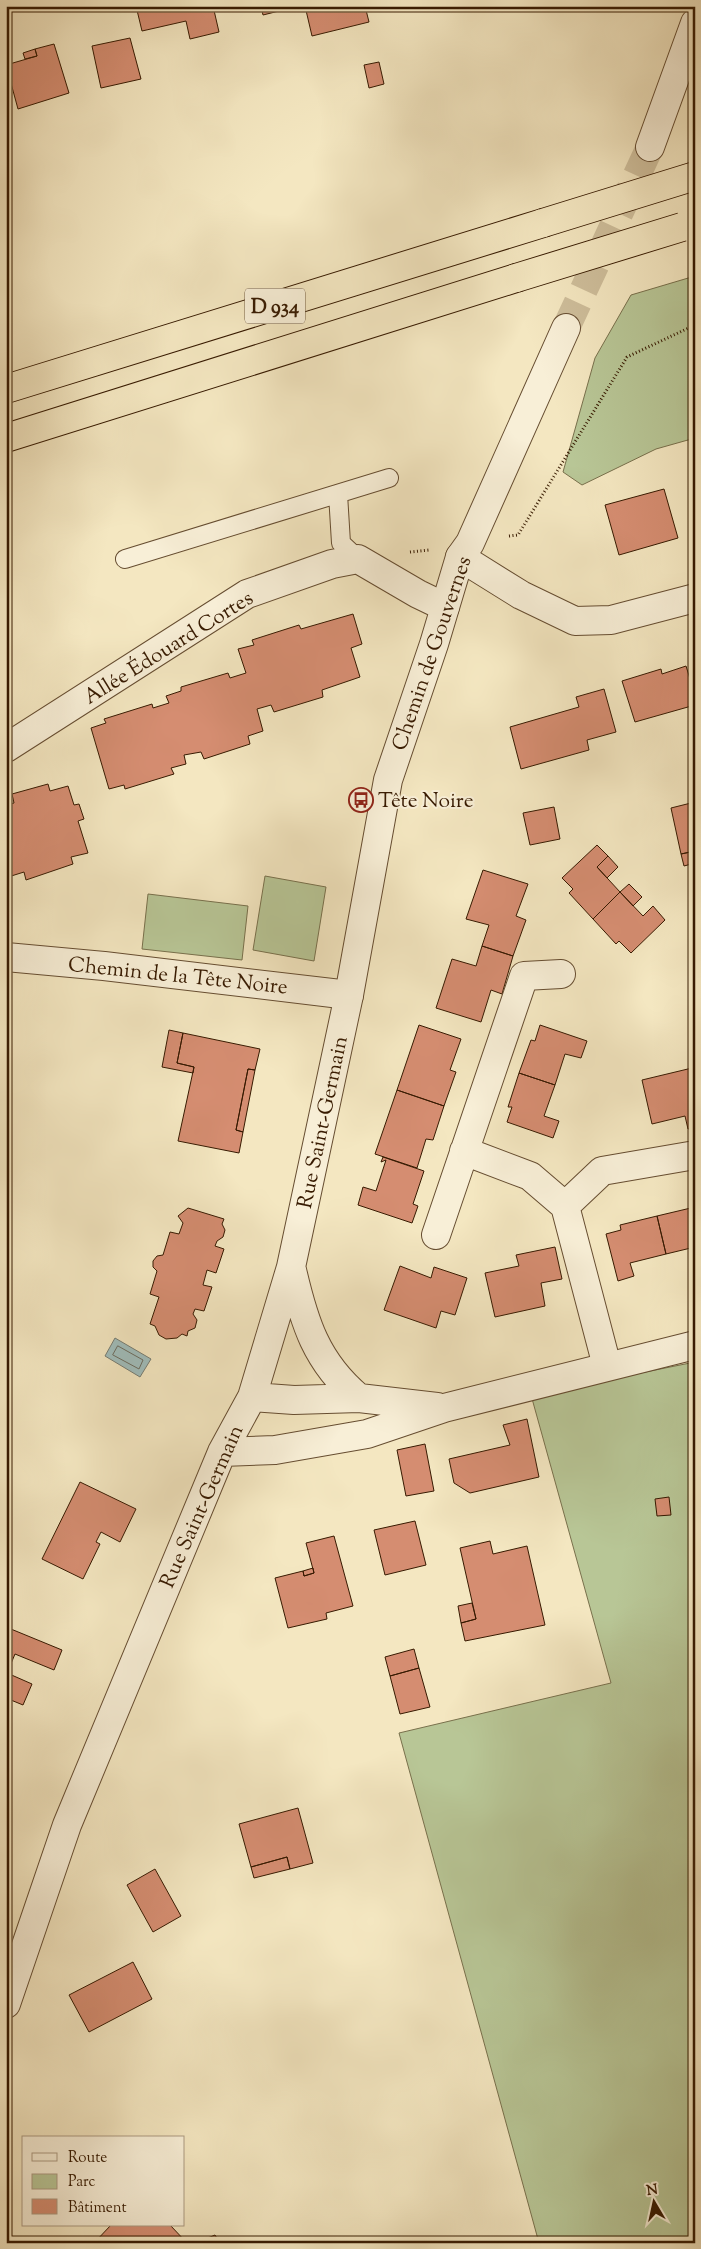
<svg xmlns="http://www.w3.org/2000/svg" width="701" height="2249" font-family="'Sorts Mill Goudy',serif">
  <rect width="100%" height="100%" fill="#f4e7c1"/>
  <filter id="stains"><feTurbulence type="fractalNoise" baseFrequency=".004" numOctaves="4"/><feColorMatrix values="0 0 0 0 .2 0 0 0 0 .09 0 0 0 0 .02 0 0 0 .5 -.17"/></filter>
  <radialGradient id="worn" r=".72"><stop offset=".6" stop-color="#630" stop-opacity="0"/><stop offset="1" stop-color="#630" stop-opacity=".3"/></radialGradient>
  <path fill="#b8c696" stroke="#78704c" d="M695 276V438L656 449 582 485 563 472 595 358 631 295Z
    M265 876 326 887 314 961 253 950Z
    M148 894 248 906 242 960 142 949Z
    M695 1362V2243H539L399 1733 611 1683 531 1395Z"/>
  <path fill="#a0bebd" stroke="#767c72" d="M115 1338 151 1359 140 1377 105 1356Z"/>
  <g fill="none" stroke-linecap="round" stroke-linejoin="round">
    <path stroke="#6c6c5f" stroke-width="1" d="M118 1346 143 1360 139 1369 113 1355Z"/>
  </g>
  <path fill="#d58d71" stroke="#371a01" d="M136 6H213L219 32 190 39 186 21 142 31Z
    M261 6H299L263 15Z
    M305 6H365L369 22 312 36Z
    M130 38 141 79 101 88 92 46Z
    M54 44 69 93 18 109 6 65 37 56 35 49Z
    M35 49 37 56 25 59 23 53Z
    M379 62 384 84 369 88 364 65Z
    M664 489 678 538 619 555 605 505Z
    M353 614 362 644 351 648 360 677 322 690 323 697 274 712 271 705 257 709 263 731 248 736 250 744 204 759 201 752 184 755 186 764 171 768 174 774 125 789 124 785 109 789 91 728 106 723 104 719 152 704 153 708 169 703 166 696 181 691V687L228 673 230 678 246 673 238 649 254 645 252 640 299 625 301 629Z
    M686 666 695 695V705L635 722 622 681 661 669 662 674Z
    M604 689 616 732 587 740 589 750 521 769 510 727 579 707 576 697Z
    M48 784 50 791 68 786 74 805 79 804 84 819 78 821 88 853 71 857 73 864 26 880 24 872 8 877 6 805 14 803 12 794Z
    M695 802V851L681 854 671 808Z
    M554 807 560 839 530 845 523 813Z
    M597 845 608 856 597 867 620 892 593 919 569 893 573 889 562 878Z
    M695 851V863L684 866 681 854Z
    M608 856 618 867 607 878 597 867Z
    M483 870 528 884 516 916 526 920 513 956 482 946 489 925 466 919Z
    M629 884 642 897 633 906 620 892Z
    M620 892 643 916 653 906 665 920 631 953 619 941 616 944 593 919Z
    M482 946 513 956 502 994 491 990 481 1022 436 1008 452 959 476 966Z
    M419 1025 461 1039 450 1070 456 1072 444 1106 397 1090Z
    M540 1025 587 1041 581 1058 565 1054 555 1085 519 1073 531 1040 535 1041Z
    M169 1030 183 1033 177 1063 194 1067 193 1073 162 1067Z
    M183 1033 260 1049 255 1070 248 1069 236 1130 243 1132 239 1153 178 1141 194 1067 177 1063Z
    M692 1068 695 1081V1127L688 1129 685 1116 652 1124 642 1080Z
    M248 1069 255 1070 243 1132 236 1130Z
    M519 1073 555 1085 544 1116 559 1121 553 1138 507 1122 512 1107H508Z
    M397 1090 444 1106 433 1140 426 1139 417 1168 375 1154Z
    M383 1157 424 1171 413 1204 418 1206 412 1223 358 1205 363 1187 376 1191 386 1160 381 1162Z
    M695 1207V1247L666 1254 657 1216Z
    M188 1208 224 1219 222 1224 225 1230 223 1237 217 1241 215 1246 224 1249 216 1273 207 1270 203 1285 212 1287 204 1311 195 1309 193 1314 197 1320 195 1328 188 1331 187 1336 182 1334 177 1338 166 1339 159 1335 155 1326 150 1324 159 1297 150 1294 157 1271 153 1267V1261L157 1256 163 1255 170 1232 179 1234 183 1223 178 1216Z
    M657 1216 666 1254 630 1263 634 1276 618 1281 606 1234 621 1230 620 1225Z
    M555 1247 562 1279 541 1283 545 1306 495 1317 485 1273 519 1266 516 1255Z
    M400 1266 431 1278 434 1267 467 1278 455 1315 441 1311 436 1328 384 1310Z
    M527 1419 539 1477 470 1493 454 1483 449 1459 510 1445 503 1425Z
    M425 1444 434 1491 406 1496 397 1450Z
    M80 1482 136 1509 120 1542 101 1532 96 1542 100 1544 83 1579 42 1559Z
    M669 1497 671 1515 657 1516 655 1499Z
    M415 1521 426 1565 385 1575 374 1530Z
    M334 1536 353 1606 326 1613 327 1619 288 1628 275 1578 303 1571 304 1576 314 1573 306 1543Z
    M490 1541 493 1554 527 1546 545 1625 465 1641 461 1623 476 1619 460 1548Z
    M313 1568 314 1573 304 1576 303 1571Z
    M472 1603 476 1619 461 1623 458 1606Z
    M6 1627 62 1650 54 1670 15 1654 7 1673 32 1684 23 1705 6 1698Z
    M414 1649 419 1668 390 1676 385 1657Z
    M419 1668 430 1707 400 1714 390 1676Z
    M298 1808 313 1863 290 1869 287 1857 251 1867 239 1824Z
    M287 1857 290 1869 254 1878 251 1867Z
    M155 1869 181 1916 153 1932 127 1885Z
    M133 1962 152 1999 89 2032 69 1995Z
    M111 2225H170L187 2243H94Z
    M215 2235 220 2243H201L203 2240Z"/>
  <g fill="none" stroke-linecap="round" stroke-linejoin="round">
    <path stroke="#cebe9b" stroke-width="28" stroke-dasharray="28 14" stroke-linecap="butt" d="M566 328 650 147"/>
    <defs>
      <path id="service" d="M338 494 341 543 358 559
        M125 559 389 478"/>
      <path id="minor" d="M460 557 521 595 575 621 611 620 695 598
        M6 748 247 594 332 564 358 559 418 594 445 607
        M6 957 104 966 349 995
        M464 1151 530 1176 565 1206
        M436 1235 524 976 561 974
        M607 1366 565 1206 602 1171 695 1155"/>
      <path id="tertiary" d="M650 147 695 23
        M292 1270C304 1322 316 1362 359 1398
        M252 1397 294 1400 359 1398 437 1407
        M222 1452 275 1450 367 1434 444 1408 695 1345
        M6 2004 67 1825 222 1452 252 1397 291 1267 349 995 388 780 434 644 460 557 470 543 566 328"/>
      <path id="trunk" d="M6 389 543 223
        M6 438 516 278"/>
    </defs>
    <use href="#service" stroke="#664d31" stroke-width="20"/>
    <use href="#minor" stroke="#664d31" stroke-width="30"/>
    <use href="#tertiary" stroke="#664d31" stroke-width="30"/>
    <use href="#trunk" stroke="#371a01" stroke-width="30"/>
    <path stroke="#371a01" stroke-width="3" stroke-dasharray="1 2.5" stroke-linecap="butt" d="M509 536 518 535 627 357 695 325
      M410 552 429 550"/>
    <use href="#service" stroke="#f8efd7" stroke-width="18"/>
    <use href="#minor" stroke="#f8efd7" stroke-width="28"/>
    <use href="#tertiary" stroke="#f8efd7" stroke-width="28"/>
    <use href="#trunk" stroke="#f4e7c1" stroke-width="28"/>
    <defs>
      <path id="trunk-bridge" d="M543 223 695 176
        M516 278 682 227"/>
    </defs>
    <use href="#trunk-bridge" stroke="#371a01" stroke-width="30" stroke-linecap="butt"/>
    <use href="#trunk-bridge" stroke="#f4e7c1" stroke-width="28"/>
  </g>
  <defs>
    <symbol id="bus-ring" viewBox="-11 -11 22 22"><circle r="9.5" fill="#f8efd7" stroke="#8f2418" stroke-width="1.5"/><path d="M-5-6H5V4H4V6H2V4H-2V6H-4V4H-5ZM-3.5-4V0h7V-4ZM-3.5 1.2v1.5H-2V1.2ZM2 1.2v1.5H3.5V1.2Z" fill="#8f2418"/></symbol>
  </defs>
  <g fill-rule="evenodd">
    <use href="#bus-ring" x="347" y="786" width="28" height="28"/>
  </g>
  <g text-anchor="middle" stroke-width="4" stroke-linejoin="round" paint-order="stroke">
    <rect fill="#f8efd7" stroke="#715a41" stroke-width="1" x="245" y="288.5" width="60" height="35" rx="4"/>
    <g font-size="20" font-weight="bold" fill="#371a01">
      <text x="275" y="313">D 934</text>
    </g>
    <g font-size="21" fill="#371a01" stroke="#f8efd7">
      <text transform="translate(168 647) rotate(-32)" y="7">Allée Édouard Cortes</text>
      <text transform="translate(431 653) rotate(-71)" y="7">Chemin de Gouvernes</text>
      <text transform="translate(178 975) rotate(6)" y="7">Chemin de la Tête Noire</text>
      <text transform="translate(322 1122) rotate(-78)" y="7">Rue Saint-Germain</text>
      <text transform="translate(201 1506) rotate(-66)" y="7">Rue Saint-Germain</text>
    </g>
    <g font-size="21" fill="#371a01" stroke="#f8efd7" text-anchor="start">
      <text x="378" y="807">Tête Noire</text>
    </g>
  </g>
  <rect width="701" height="2249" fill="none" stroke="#f4e7c1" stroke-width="25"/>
  <rect x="8" y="8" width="686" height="2234" fill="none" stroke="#371a01" stroke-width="2.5"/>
  <rect x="12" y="12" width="676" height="2224" fill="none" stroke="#371a01"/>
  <rect x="22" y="2136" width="162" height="90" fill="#f8efd7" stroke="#ab9a81"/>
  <rect x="32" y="2153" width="25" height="8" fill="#f8efd7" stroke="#ab9a81"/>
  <text x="68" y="2162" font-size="15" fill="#371a01">Route</text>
  <rect x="32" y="2174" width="25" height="15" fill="#b8c696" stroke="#ab9a81"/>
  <text x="68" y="2186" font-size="15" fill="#371a01">Parc</text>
  <rect x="32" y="2199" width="25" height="15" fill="#d58d71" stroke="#ab9a81"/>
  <text x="68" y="2212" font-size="15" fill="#371a01">Bâtiment</text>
  <g transform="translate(654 2202) rotate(351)" stroke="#f8efd7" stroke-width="4" paint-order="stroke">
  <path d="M0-4L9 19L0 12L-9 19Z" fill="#371a01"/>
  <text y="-8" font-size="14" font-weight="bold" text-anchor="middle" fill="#371a01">N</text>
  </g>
  <rect width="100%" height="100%" filter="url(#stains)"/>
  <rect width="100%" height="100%" fill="url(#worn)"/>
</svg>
